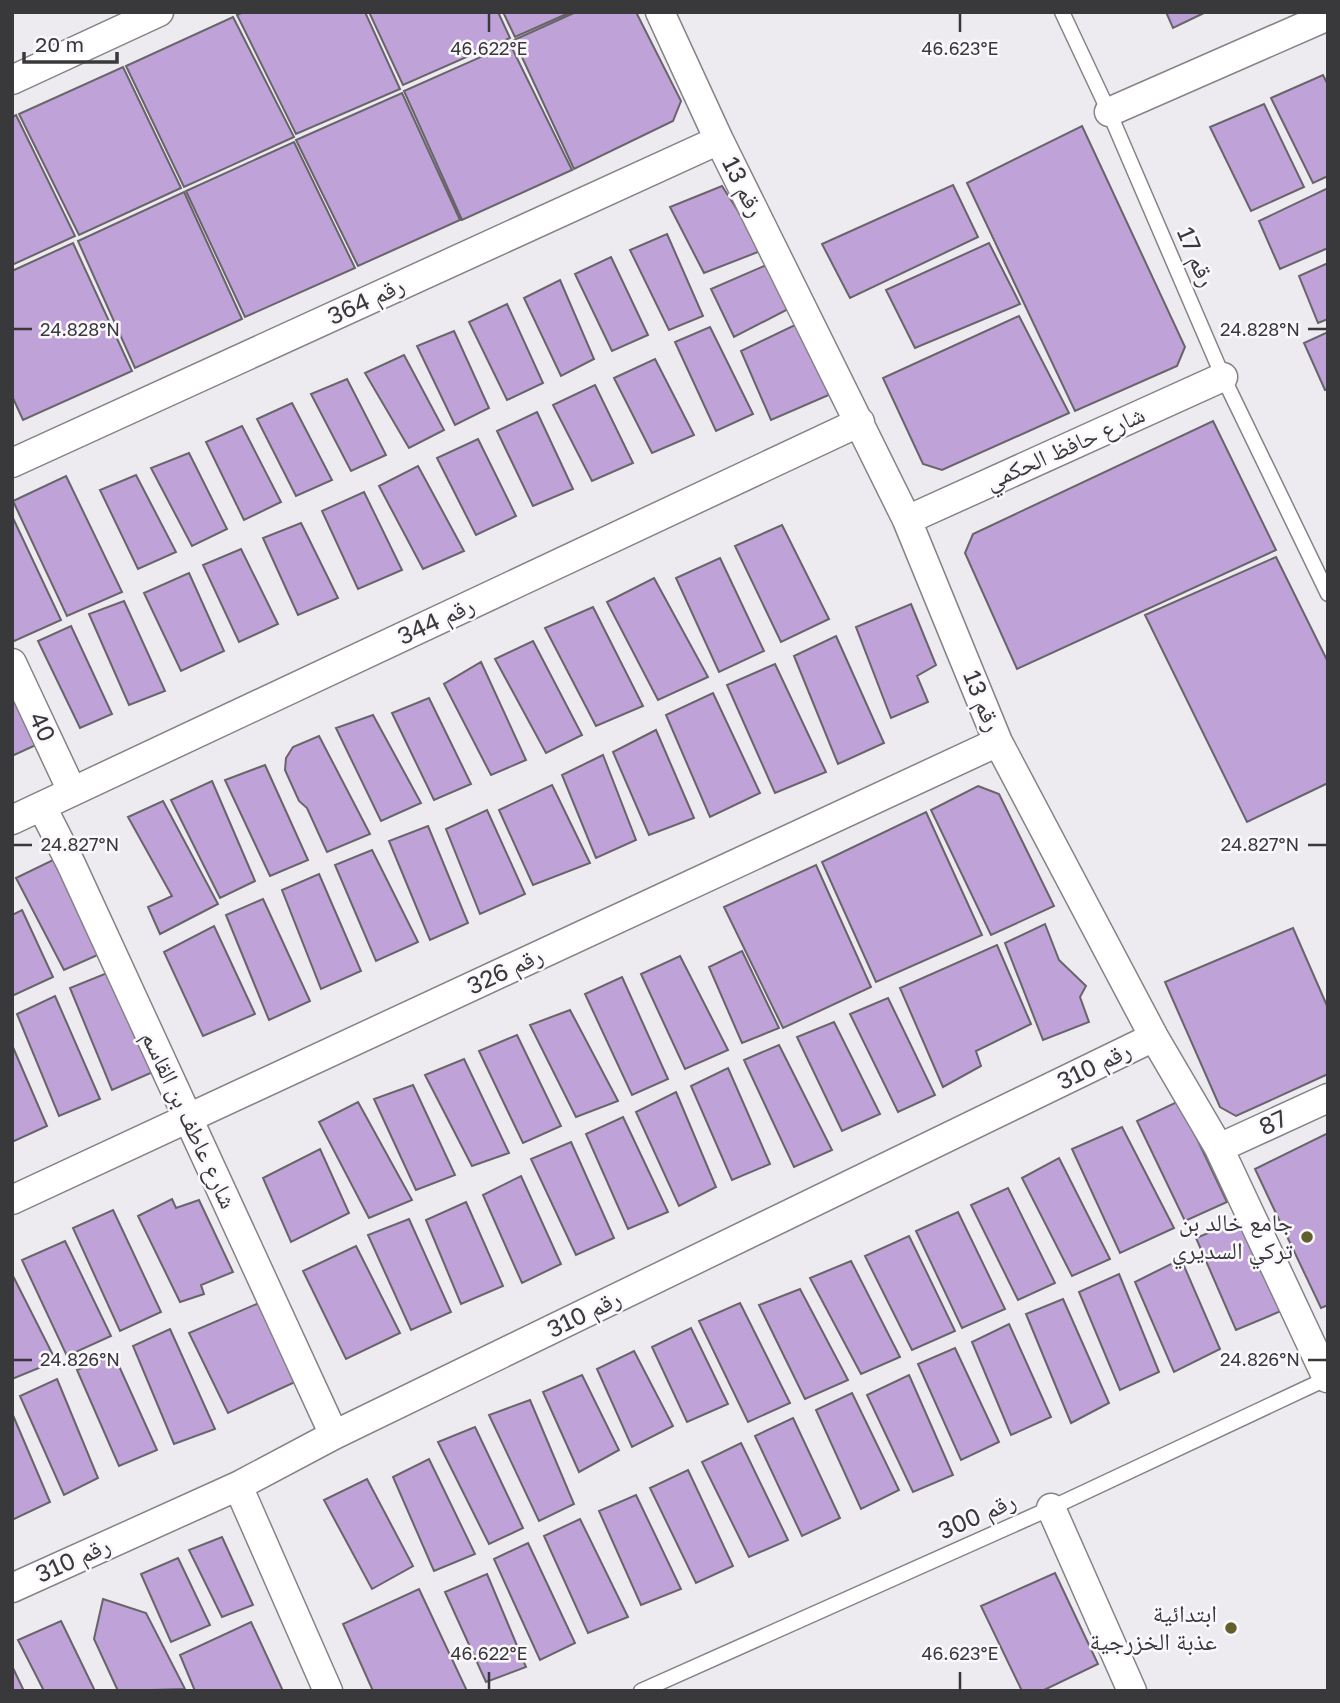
<svg xmlns="http://www.w3.org/2000/svg" width="1340" height="1703" font-family="'Golos Text','Noto Naskh Arabic',sans-serif">
  <rect width="100%" height="100%" fill="#edeaf0"/>
  <path fill="#bfa2d8" stroke="#676569" stroke-width="2" d="M243 12H365L400 89 296 134 237 15Z
    M369 12H498L510 38 403 85Z
    M503 12H571L515 37Z
    M576 12H636L681 101 673 121 574 169 514 40Z
    M1166 12H1206L1173 28Z
    M233 17 294 137 184 187 126 66Z
    M510 44 572 170 462 220 404 91Z
    M123 67 181 188 79 235 19 114Z
    M1323 75 1328 85V176L1313 183 1271 98Z
    M402 93 460 220 358 266 296 140Z
    M1264 104 1304 187 1251 211 1210 127Z
    M16 115 75 236 12 265V117Z
    M1082 126 1185 347 1177 366 1075 411 967 183Z
    M294 142 355 268 245 317 186 191Z
    M953 185 978 237 850 298 822 244Z
    M722 186 763 250 704 273 670 207Z
    M1328 188V248L1280 269 1259 221Z
    M184 192 242 319 135 368 78 241Z
    M667 234 703 316 669 330 630 250Z
    M73 243 132 371 23 420 12 396V271Z
    M989 243 1020 304 915 348 886 290Z
    M611 257 648 335 612 351 575 274Z
    M771 263 792 307 734 337 711 289Z
    M1328 263V319L1318 323 1299 276Z
    M560 280 594 359 561 376 524 298Z
    M507 304 543 383 507 400 469 322Z
    M1019 316 1069 413 942 470 923 464 883 378Z
    M799 323 831 394 771 420 741 351Z
    M710 327 753 414 716 431 675 342Z
    M454 331 489 408 455 425 417 346Z
    M1328 332V389L1325 390 1304 343Z
    M404 355 444 430 409 448 365 373Z
    M655 359 694 435 652 453 614 378Z
    M347 379 386 455 351 471 311 394Z
    M595 385 633 463 592 481 553 405Z
    M292 403 332 480 296 496 257 419Z
    M537 412 573 489 533 506 497 431Z
    M1213 421 1276 550 1017 669 965 553 973 534Z
    M242 426 281 502 244 520 206 442Z
    M478 439 516 516 476 535 437 458Z
    M189 453 227 529 192 546 151 468Z
    M418 466 464 551 423 569 379 486Z
    M136 475 176 552 138 569 100 490Z
    M66 476 122 592 67 616 13 501Z
    M364 492 402 570 358 589 322 511Z
    M12 516 61 620 12 642Z
    M301 523 338 598 298 615 263 538Z
    M782 525 829 619 781 642 735 546Z
    M241 549 278 624 239 642 203 565Z
    M1276 557 1328 662V783L1247 822 1145 615Z
    M720 558 764 651 719 672 676 578Z
    M189 573 224 651 181 671 144 593Z
    M654 578 708 677 658 700 607 602Z
    M124 601 165 691 129 705 89 614Z
    M911 604 936 665 917 676 928 702 891 718 856 627Z
    M593 607 643 706 596 726 545 628Z
    M71 626 112 714 80 728 38 641Z
    M836 636 884 743 838 764 794 656Z
    M533 641 582 735 546 753 495 659Z
    M481 662 526 760 491 775 444 684Z
    M775 664 826 772 775 793 727 685Z
    M12 689 38 744 12 756Z
    M713 693 760 793 710 817 666 715Z
    M429 698 471 784 434 800 392 713Z
    M373 715 421 803 381 821 336 728Z
    M656 730 694 818 649 835 613 752Z
    M319 736 370 834 327 852 307 808 299 801 285 770 286 758 293 747Z
    M603 755 636 840 596 858 562 775Z
    M265 765 308 860 270 876 225 780Z
    M212 781 255 881 220 898 171 800Z
    M552 785 590 863 533 885 499 810Z
    M978 786 999 794 1054 906 991 935 931 810Z
    M163 801 218 904 160 934 148 907 172 896 128 817Z
    M487 810 525 894 480 914 446 829Z
    M926 812 982 935 876 982 822 862Z
    M428 826 468 923 430 940 389 841Z
    M372 850 418 942 376 961 335 865Z
    M55 859 102 953 64 970 16 878Z
    M816 865 871 987 783 1028 724 907Z
    M319 874 361 971 321 989 282 890Z
    M263 899 310 1001 269 1020 226 915Z
    M22 910 53 977 12 996V915Z
    M1045 924 1059 960 1086 986 1080 997 1089 1022 1043 1040 1005 943Z
    M214 926 255 1014 203 1036 164 952Z
    M1293 928 1328 1008V1074L1236 1116 1220 1107 1165 982Z
    M997 945 1031 1024 976 1051 981 1066 943 1087 900 988Z
    M742 951 779 1028 742 1043 709 967Z
    M680 956 728 1050 685 1069 641 974Z
    M112 971 153 1072 112 1090 70 988Z
    M622 977 668 1079 632 1095 585 994Z
    M55 996 100 1099 59 1116 17 1014Z
    M888 998 935 1095 898 1112 850 1014Z
    M570 1010 618 1101 576 1117 530 1025Z
    M834 1022 880 1114 842 1131 797 1037Z
    M517 1035 561 1126 523 1143 479 1051Z
    M12 1045 47 1126 12 1142Z
    M779 1045 832 1150 794 1167 744 1060Z
    M464 1059 509 1153 472 1166 425 1075Z
    M728 1068 770 1164 732 1180 691 1086Z
    M413 1085 455 1175 416 1190 374 1099Z
    M676 1092 716 1187 679 1206 636 1112Z
    M1179 1101 1227 1202 1185 1221 1137 1121Z
    M358 1102 412 1200 369 1218 319 1122Z
    M623 1117 668 1212 628 1229 586 1134Z
    M1122 1127 1174 1228 1120 1253 1072 1149Z
    M1328 1133V1305L1321 1308 1255 1169Z
    M571 1142 614 1238 576 1255 531 1159Z
    M320 1149 349 1213 291 1242 263 1178Z
    M1059 1158 1110 1259 1072 1276 1022 1178Z
    M521 1176 561 1264 522 1283 483 1195Z
    M1008 1188 1055 1283 1018 1300 971 1205Z
    M172 1199 176 1208 199 1200 233 1272 201 1285 204 1294 180 1302 138 1216Z
    M466 1202 503 1286 461 1304 426 1220Z
    M113 1210 161 1312 120 1331 73 1228Z
    M958 1212 1005 1309 962 1328 916 1231Z
    M409 1219 451 1312 411 1330 368 1235Z
    M1242 1219 1281 1311 1236 1330 1196 1238Z
    M909 1236 955 1331 912 1350 865 1256Z
    M65 1241 111 1336 67 1356 22 1260Z
    M356 1246 400 1333 346 1359 303 1271Z
    M1181 1259 1220 1349 1174 1372 1135 1282Z
    M851 1261 900 1357 861 1374 810 1278Z
    M12 1274 56 1361 12 1379Z
    M1119 1274 1159 1372 1120 1390 1079 1292Z
    M800 1289 848 1380 805 1399 759 1305Z
    M1063 1299 1109 1403 1071 1423 1026 1314Z
    M259 1303 295 1382 228 1413 189 1333Z
    M740 1303 790 1403 748 1422 699 1321Z
    M1009 1324 1051 1417 1011 1435 972 1342Z
    M691 1328 728 1404 687 1422 652 1347Z
    M170 1329 215 1429 174 1444 133 1346Z
    M955 1348 999 1442 961 1460 918 1364Z
    M634 1351 673 1426 632 1447 597 1369Z
    M114 1355 157 1450 119 1466 77 1370Z
    M582 1375 619 1450 579 1472 543 1392Z
    M909 1375 953 1475 913 1492 867 1395Z
    M57 1379 98 1478 64 1495 20 1396Z
    M852 1393 899 1490 861 1509 816 1410Z
    M530 1400 574 1504 539 1521 489 1415Z
    M12 1413 50 1502 12 1520Z
    M793 1418 840 1518 802 1536 755 1436Z
    M475 1427 523 1528 489 1544 438 1442Z
    M741 1443 788 1540 749 1557 702 1462Z
    M429 1459 475 1554 434 1571 393 1477Z
    M688 1470 733 1566 696 1583 650 1488Z
    M367 1479 413 1566 372 1589 324 1500Z
    M636 1495 681 1589 641 1605 599 1511Z
    M580 1519 628 1617 588 1633 544 1536Z
    M222 1537 253 1605 222 1617 189 1550Z
    M528 1543 575 1643 540 1660 494 1559Z
    M178 1558 210 1625 171 1642 141 1574Z
    M1055 1573 1098 1664 1042 1691H1022L981 1606Z
    M487 1574 526 1667 486 1682 445 1592Z
    M419 1589 467 1691H373L343 1624Z
    M103 1599 146 1613 185 1689 118 1691 94 1639Z
    M61 1621 95 1691H44L18 1640Z
    M251 1622 283 1691H195L180 1655Z
    M12 1666 24 1691H12Z"/>
  <g fill="none" stroke-linecap="round" stroke-linejoin="round">
    <defs>
      <path id="service" d="M1062 12 1109 112 1223 377 1328 594
        M641 1691 1051 1508 1328 1378"/>
      <path id="minor" d="M660 12 719 140 907 520 998 742 1154 1037 1219 1148 1327 1378
        M12 80 159 12
        M1109 112 1328 16
        M12 463 719 140
        M907 520 1223 377
        M12 663 72 791
        M42 807 71 864 334 1435
        M12 820 860 422
        M1219 1148 1328 1098
        M12 1200 998 742
        M238 1486 328 1691
        M1051 1508 1132 1691
        M12 1588 238 1486 334 1435 1154 1037"/>
    </defs>
    <use href="#service" stroke="#858388" stroke-width="17"/>
    <use href="#minor" stroke="#858388" stroke-width="31"/>
    <use href="#service" stroke="#fff" stroke-width="14"/>
    <use href="#minor" stroke="#fff" stroke-width="28"/>
  </g>
  <path fill="none" stroke="#39383a" stroke-width="2.5" d="M489 14V32M960 14V32M14 329H32M1308 329H1326M14 845H32M1308 845H1326M14 1360H32M1308 1360H1326M489 1672V1689M960 1672V1689"/>
  <g fill="#635f2c" stroke="#fbf8fd" stroke-width="2.5">
    <circle cx="1307" cy="1237" r="7"/>
    <circle cx="1231" cy="1628" r="7"/>
  </g>
  <g text-anchor="middle" stroke-width="5" stroke-linejoin="round" paint-order="stroke">
    <g font-size="24" fill="#39383a" stroke="#fbf8fd">
      <text transform="translate(743 187) rotate(63)" y="8">رقم 13</text>
      <text transform="translate(1196 257) rotate(67)" y="8">رقم 17</text>
      <text transform="translate(366 301) rotate(-25)" y="8">رقم 364</text>
      <text transform="translate(1065 448) rotate(-24)" y="8">شارع حافظ الحكمي</text>
      <text transform="translate(436 621) rotate(-25)" y="8">رقم 344</text>
      <text transform="translate(982 701) rotate(68)" y="8">رقم 13</text>
      <text transform="translate(42 727) rotate(65)" y="8">40</text>
      <text transform="translate(505 971) rotate(-25)" y="8">رقم 326</text>
      <text transform="translate(1094 1066) rotate(-26)" y="8">رقم 310</text>
      <text transform="translate(189 1120) rotate(65)" y="8">شارع عاطف بن القاسم</text>
      <text transform="translate(1273 1123) rotate(-25)" y="8">87</text>
      <text transform="translate(584 1314) rotate(-26)" y="8">رقم 310</text>
      <text transform="translate(977 1516) rotate(-24)" y="8">رقم 300</text>
      <text transform="translate(73 1560) rotate(-24)" y="8">رقم 310</text>
    </g>
    <g font-size="24" fill="#39383a" stroke="#fbf8fd" text-anchor="end">
      <text x="1293" y="1231">جامع خالد بن<tspan x="1293" dy="28">تركي السديري</tspan></text>
      <text x="1217" y="1622">ابتدائية<tspan x="1217" dy="28">عذبة الخزرجية</tspan></text>
    </g>
  </g>
  <g font-size="18" text-anchor="middle" fill="#39383a" stroke="#fbf8fd" stroke-width="5" stroke-linejoin="round" paint-order="stroke">
    <text x="489" y="55">46.622°E</text>
    <text x="960" y="55">46.623°E</text>
    <text x="80" y="336">24.828°N</text>
    <text x="1260" y="336">24.828°N</text>
    <text x="80" y="851">24.827°N</text>
    <text x="1260" y="851">24.827°N</text>
    <text x="80" y="1366">24.826°N</text>
    <text x="1260" y="1366">24.826°N</text>
    <text x="489" y="1660">46.622°E</text>
    <text x="960" y="1660">46.623°E</text>
  </g>
  <rect width="1340" height="1703" fill="none" stroke="#39383a" stroke-width="28"/>
  <path d="M24 52v10h93v-10" fill="none" stroke="#39383a" stroke-width="3.5"/>
  <text x="35" y="52" font-size="21" fill="#39383a" stroke="#fbf8fd" stroke-width="5" paint-order="stroke">20 m</text>
</svg>
